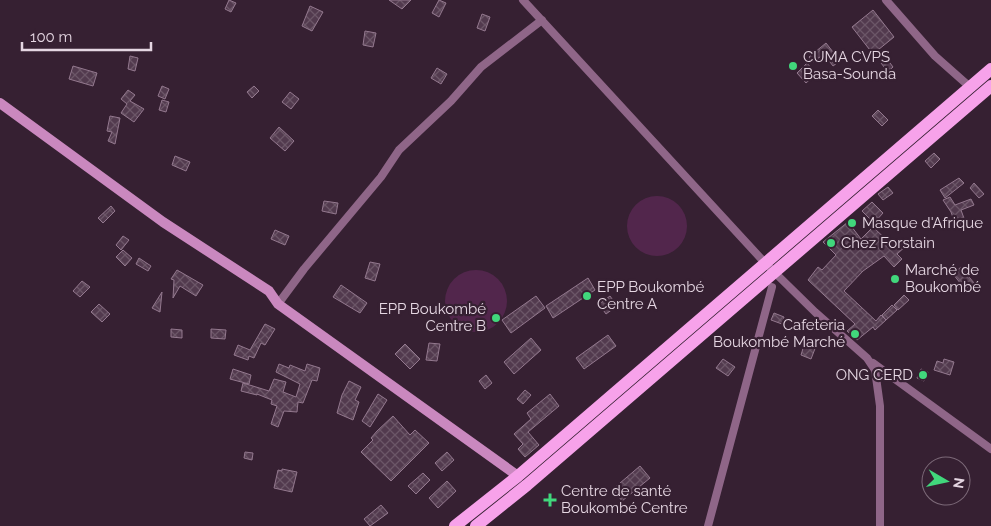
<svg xmlns="http://www.w3.org/2000/svg" width="991" height="526" font-family="Raleway,sans-serif">
  <defs>
    <pattern id="building-cross-hatch" width="8" height="8" patternUnits="userSpaceOnUse" patternTransform="scale(1.25)"><rect width="8" height="8" fill="#523a4e"/><path d="M0 0l8 8M0 8l8-8" fill="none" stroke="#6b5667"/></pattern>
  </defs>
  <rect width="100%" height="100%" fill="#362032"/>
  <path fill="#52264c" d="M627 226a30 30 0 1 1 60 0a30 30 0 1 1-60 0Z
    M445 301a31 31 0 1 1 62 0a31 31 0 1 1-62 0Z"/>
  <path fill="url(#building-cross-hatch)" stroke="#93788e" d="M229 0 236 3 231 12 225 9Z
    M389 0H411L402 9Z
    M439 0 446 3 439 17 432 13Z
    M310 6 323 12 312 31 302 26Z
    M873 10 894 37 873 54 852 27Z
    M482 14 490 17 485 31 477 28Z
    M365 31 376 33 373 47 363 45Z
    M826 43 840 61 833 66 824 54 813 62 809 57Z
    M130 56 138 58 135 71 128 69Z
    M887 59 893 67 888 72 881 63Z
    M807 63 816 74 806 83 797 73Z
    M73 66 97 73 93 86 69 79Z
    M437 68 447 74 441 84 431 78Z
    M162 86 169 89 165 99 158 96Z
    M254 86 259 91 252 98 247 92Z
    M128 90 135 95 130 101 144 109 134 122 121 113 127 104 121 99Z
    M290 92 299 99 291 109 282 102Z
    M162 100 169 102 166 112 159 110Z
    M878 110 888 120 882 126 872 116Z
    M110 116 120 118 115 144 108 141 112 132 107 131Z
    M279 127 294 141 285 151 270 138Z
    M934 153 940 159 931 168 925 161Z
    M175 156 190 162 186 171 172 165Z
    M959 178 964 183 945 198 940 190Z
    M974 183 984 194 979 198 970 188Z
    M888 187 893 193 883 200 878 194Z
    M950 197 955 205 971 199 974 205 961 210 966 224 957 228 951 212 943 200Z
    M324 201 338 203 336 214 322 211Z
    M872 202 883 213 874 223 862 211Z
    M111 206 115 211 103 223 98 218Z
    M848 222 861 239 873 227 894 247 902 239 907 245 897 254 902 259 894 267 884 256 863 271 844 291 876 321 881 315 886 320 875 330 873 327 857 340 847 331 855 324 808 280 818 267 822 270 836 255 823 242Z
    M275 230 289 236 285 245 271 239Z
    M123 236 129 240 121 250 116 245Z
    M123 250 132 258 125 266 116 257Z
    M139 258 151 266 148 271 136 264Z
    M370 262 380 264 375 281 365 278Z
    M961 267 974 283 965 289 953 274Z
    M177 270 203 285 196 296 180 286 173 298 174 280 171 279Z
    M588 278 595 290 553 318 546 306Z
    M82 281 90 287 80 297 73 291Z
    M341 285 367 303 360 313 333 297Z
    M162 292 160 312 152 308Z
    M904 295 909 300 898 310 894 305Z
    M536 296 545 308 511 333 502 320Z
    M610 296 617 306 606 314 599 304Z
    M99 304 110 314 102 322 91 312Z
    M892 305 897 310 886 320 882 315Z
    M774 313 784 317 782 324 771 320Z
    M265 324 275 329 265 345 261 343 254 358 249 356 248 360 234 355 238 345 250 350Z
    M171 329 182 330V338L171 337Z
    M211 329 226 330 225 339 211 338Z
    M608 335 616 346 584 369 576 358Z
    M531 338 541 350 514 374 504 362Z
    M805 342 816 346 811 359 801 355Z
    M429 343 440 344 437 361 426 360Z
    M405 344 420 359 410 369 395 354Z
    M723 359 735 367 728 376 716 368Z
    M944 359 954 362 950 375 934 370 937 361 943 363Z
    M279 364 289 368 290 365 305 371 307 364 320 368 317 381 312 380 303 403 298 402 297 412 284 411 278 427 271 424 277 406 271 404 272 400 257 394V395L241 391 243 383 269 391 274 379 286 382 283 392 296 397 300 384 276 372Z
    M233 369 251 375 249 384 230 379Z
    M921 369 928 372 924 381 917 378Z
    M486 375 492 383 485 389 479 381Z
    M349 381 361 387 355 400 359 402 353 420 337 413 342 395Z
    M525 390 531 395 523 404 517 399Z
    M378 394 387 400 370 427 362 421Z
    M550 394 559 406 528 432 539 445 525 457 518 449 523 444 514 434 531 419 527 413Z
    M393 416 410 435 415 430 429 443 391 481 361 452 373 440 371 438 377 431Z
    M245 452 253 453 252 460 244 458Z
    M447 452 454 460 442 471 435 463Z
    M640 466 650 478 622 501 613 489Z
    M282 469 297 472 292 492 274 488 278 470 282 471Z
    M423 473 430 480 416 494 408 486Z
    M447 481 456 491 438 508 429 498Z
    M381 505 388 513 370 526 364 519Z"/>
  <g fill="none" stroke-linecap="round" stroke-linejoin="round">
    <path stroke="#8f6688" stroke-width="8" d="M523 0 766 264 815 312 867 358 875 370 880 406V526
      M886 0 935 56 970 87
      M278 304 304 269 381 177 399 150 451 101 481 67 542 20
      M873 363 991 449
      M708 526 772 287"/>
    <path stroke="#ca88bf" stroke-width="10" d="M0 103 163 222 269 291 278 304 518 476"/>
    <path stroke="#f7a2ea" stroke-width="12" d="M455 526 518 476 991 69
      M476 526 527 485 991 86"/>
  </g>
  <g fill="#41d77c" stroke="#362032" stroke-width="2">
    <circle cx="793" cy="66" r="5"/>
    <circle cx="852" cy="223" r="5"/>
    <circle cx="831" cy="243" r="5"/>
    <circle cx="895" cy="279" r="5"/>
    <circle cx="587" cy="296" r="5"/>
    <circle cx="496" cy="318" r="5"/>
    <circle cx="855" cy="334" r="5"/>
    <circle cx="923" cy="375" r="5"/>
    <path d="M547.5 492.5h5v5h5v5h-5v5h-5v-5h-5v-5h5z"/>
  </g>
  <g text-anchor="middle" stroke-width="4.5" stroke-linejoin="round" paint-order="stroke">
    <g font-size="15" fill="#e5d6e2" stroke="#362032" text-anchor="start">
      <text x="803" y="62">CUMA CVPS<tspan x="803" dy="17">Basa-Sounda</tspan></text>
      <text x="862" y="228">Masque d'Afrique</text>
      <text x="841" y="248">Chez Forstain</text>
      <text x="905" y="275">Marché de<tspan x="905" dy="17">Boukombé</tspan></text>
      <text x="597" y="292">EPP Boukombé<tspan x="597" dy="17">Centre A</tspan></text>
      <text x="486" y="314" text-anchor="end">EPP Boukombé<tspan x="486" dy="17">Centre B</tspan></text>
      <text x="845" y="330" text-anchor="end">Cafeteria<tspan x="845" dy="17">Boukombé Marché</tspan></text>
      <text x="913" y="380" text-anchor="end">ONG CERD</text>
      <text x="561" y="496">Centre de santé<tspan x="561" dy="17">Boukombé Centre</tspan></text>
    </g>
  </g>
  <g transform="translate(946 481) rotate(99)"><circle r="24" fill="#362032" stroke="#7c6978"/>
  <path d="M0-4L9 19L0 12L-9 19Z" fill="#41d77c"/>
  <text y="-8" font-size="14" font-weight="bold" text-anchor="middle" fill="#e5d6e2">N</text>
  </g>
  <path d="M22 42v8h129v-8" fill="none" stroke="#e5d6e2" stroke-width="2.5"/>
  <text x="30" y="42" font-size="15" fill="#e5d6e2" stroke="#362032" stroke-width="4" paint-order="stroke">100 m</text>
</svg>
